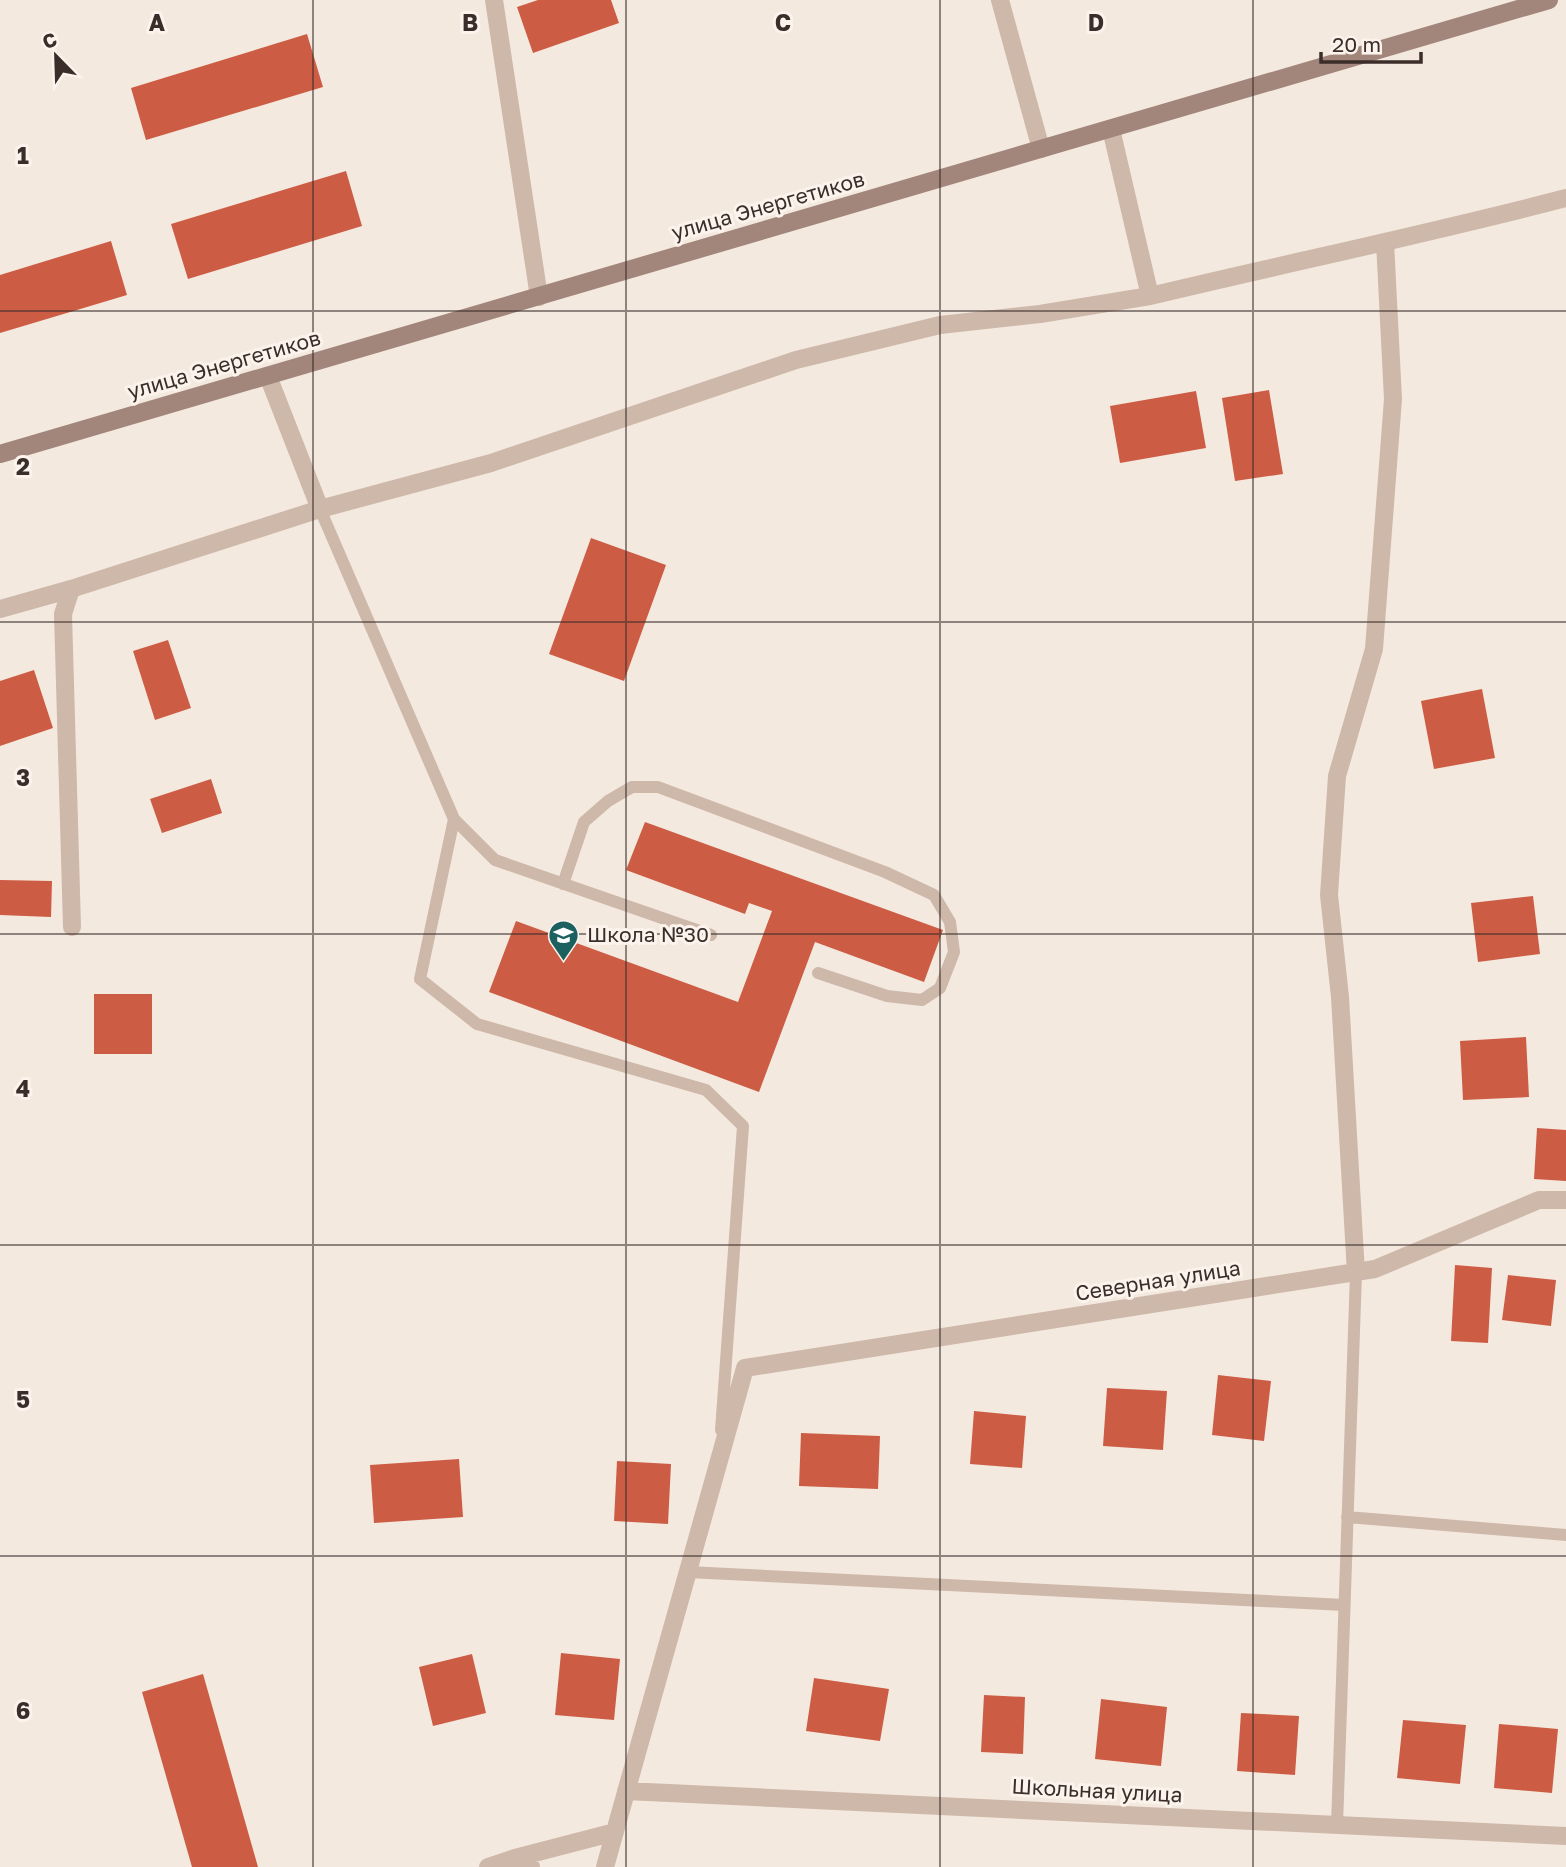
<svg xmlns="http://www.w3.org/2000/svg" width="1566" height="1867" font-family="'Golos Text',sans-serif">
  <rect width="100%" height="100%" fill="#f4e9df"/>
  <path fill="#cd5c44" d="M538 0H611L619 23 533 53 517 7Z
    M307 34 323 87 146 140 131 88Z
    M346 171 362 226 188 279 171 224Z
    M111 241 127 295 0 333V275Z
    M1269 390 1283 474 1235 481 1222 398Z
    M1196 391 1206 448 1120 463 1110 406Z
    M591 538 666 565 624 681 549 654Z
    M168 640 191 708 155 720 133 651Z
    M34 670 53 728 0 746V681Z
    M1482 689 1495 758 1434 769 1421 701Z
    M211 779 222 813 162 833 150 799Z
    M645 822 943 930 924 982 815 942 759 1092 489 992 516 921 738 1002 772 911 749 903 745 914 626 870Z
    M0 880 52 881 51 917 0 915Z
    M1533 896 1540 954 1478 962 1471 903Z
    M94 994H152V1054H94Z
    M1526 1037 1529 1097 1463 1100 1460 1041Z
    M1537 1128 1566 1130V1181L1534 1179Z
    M1455 1265 1492 1268 1488 1343 1451 1341Z
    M1508 1275 1556 1280 1551 1326 1502 1320Z
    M1218 1375 1271 1381 1264 1441 1212 1435Z
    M1107 1388 1167 1391 1163 1450 1103 1446Z
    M974 1411 1026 1416 1022 1468 970 1464Z
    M801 1433 880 1436 878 1489 799 1486Z
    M459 1459 463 1517 374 1523 370 1465Z
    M617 1461 671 1464 668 1524 614 1521Z
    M561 1653 620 1659 614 1720 555 1715Z
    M472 1654 486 1713 433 1726 419 1667Z
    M203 1674 258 1867H192L142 1692Z
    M814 1678 889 1689 880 1741 806 1731Z
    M984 1695 1025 1697 1023 1754 981 1752Z
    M1101 1699 1167 1707 1161 1766 1095 1759Z
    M1241 1713 1299 1716 1295 1775 1237 1771Z
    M1403 1720 1466 1725 1460 1784 1397 1778Z
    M1499 1724 1558 1729 1552 1793 1494 1788Z"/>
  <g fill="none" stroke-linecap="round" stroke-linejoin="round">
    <path stroke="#ceb8aa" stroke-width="12" d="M320 509 454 819 420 979 477 1024 706 1090 743 1126 721 1430
      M454 819 495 860 711 935
      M563 884 584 822 608 801 632 787H658L885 872 934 895 950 922 954 952 940 988 922 1000 887 996 818 973
      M1347 1517 1566 1535
      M688 1572 1344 1605
      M1337 1825 1356 1273"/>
    <path stroke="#ceb8aa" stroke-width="18" d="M494 0 539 297
      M1000 0 1041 149
      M1111 129 1150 296C1288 263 1428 234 1566 198
      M268 376 320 509
      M71 589 63 614 72 927
      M0 609 71 589 320 509 491 463 796 360 940 325 1040 314 1150 296
      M1356 1273 1340 997 1329 895 1337 776 1374 649 1393 399 1385 242
      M626 1791 1566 1836
      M515 1858 615 1832
      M488 1867 515 1858 531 1867
      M605 1867 745 1368 1375 1269 1539 1200H1566"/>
    <path stroke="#a2867b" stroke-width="18" d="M0 454 1549 0"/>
  </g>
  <path fill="none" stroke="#3b2e2a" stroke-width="2" stroke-opacity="0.55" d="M313 0V1867M626 0V1867M940 0V1867M1253 0V1867M0 311H1566M0 622H1566M0 934H1566M0 1245H1566M0 1556H1566"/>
  <defs>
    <symbol id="school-pin" viewBox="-11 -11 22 30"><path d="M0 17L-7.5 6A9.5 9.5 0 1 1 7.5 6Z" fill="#1c605f" stroke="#fbf3ec"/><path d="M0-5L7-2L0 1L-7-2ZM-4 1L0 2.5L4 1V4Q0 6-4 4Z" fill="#fff"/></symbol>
  </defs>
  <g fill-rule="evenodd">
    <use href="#school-pin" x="546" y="918" width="35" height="47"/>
  </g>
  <g text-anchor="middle" stroke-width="6" stroke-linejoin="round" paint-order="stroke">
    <g font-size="21" fill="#3b2e2a" stroke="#fbf3ec">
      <text transform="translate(768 206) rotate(-16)" y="7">улица Энергетиков</text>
      <text transform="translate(224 365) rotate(-16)" y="7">улица Энергетиков</text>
      <text transform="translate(1158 1281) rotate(-9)" y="7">Северная улица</text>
      <text transform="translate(1097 1791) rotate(3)" y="7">Школьная улица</text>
    </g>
    <g font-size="21" fill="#3b2e2a" stroke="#fbf3ec" text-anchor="start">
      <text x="587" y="942">Школа №30</text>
    </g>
  </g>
  <g font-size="23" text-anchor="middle" font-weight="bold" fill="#3b2e2a" stroke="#fbf3ec" stroke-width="6" stroke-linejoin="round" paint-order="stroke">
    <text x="157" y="31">A</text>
    <text x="470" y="31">B</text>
    <text x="783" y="31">C</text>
    <text x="1096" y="31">D</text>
    <text x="23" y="164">1</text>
    <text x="23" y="475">2</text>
    <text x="23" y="786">3</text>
    <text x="23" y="1097">4</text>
    <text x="23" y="1408">5</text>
    <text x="23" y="1719">6</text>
  </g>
  <g transform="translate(56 56) rotate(337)" stroke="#fbf3ec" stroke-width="5" paint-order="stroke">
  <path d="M0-5L12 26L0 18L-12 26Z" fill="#3b2e2a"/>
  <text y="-10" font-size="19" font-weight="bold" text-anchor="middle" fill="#3b2e2a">С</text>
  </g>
  <path d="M1321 52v10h100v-10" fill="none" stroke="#3b2e2a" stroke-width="3.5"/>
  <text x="1332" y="52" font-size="21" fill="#3b2e2a" stroke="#fbf3ec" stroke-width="5" paint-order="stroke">20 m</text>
</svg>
